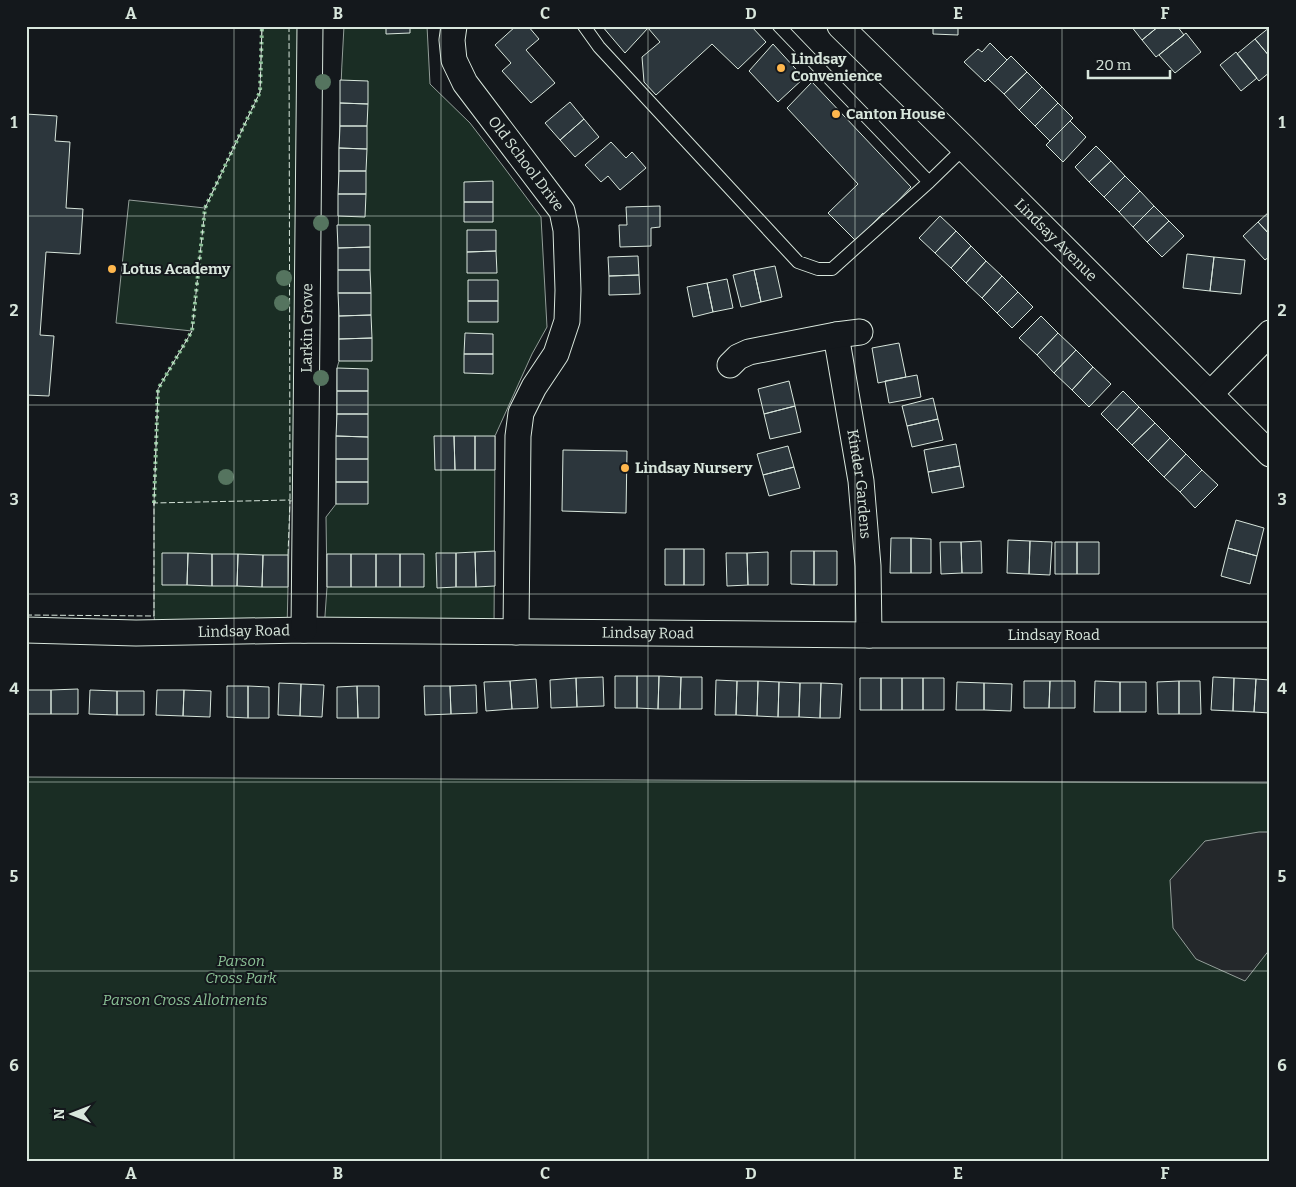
<svg xmlns="http://www.w3.org/2000/svg" width="1296" height="1187" font-family="Bitter,serif">
  <rect width="100%" height="100%" fill="#14181c"/>
  <path fill="#1a2d24" stroke="#939e99" d="M262 26H310L306 500 290 501 287 630 156 633 154 616V503L158 389 192 331 116 323 129 200 205 208 260 92Z
    M344 26H427L430 84 470 123 503 166 541 217 547 327 532 354 495 436 494 632 324 630 327 587 326 517 336 504 337 368 339 361C338 249 337 138 344 26Z
    M26 777 1270 783V1161H26Z"/>
  <path fill="#24282b" stroke="#939e99" d="M1259 832H1270V949L1245 981 1196 959 1173 928 1170 880 1205 841Z"/>
  <path fill="#2c363c" stroke="#d8e6dc" d="M386 26H410V33L386 34Z
    M516 26H528L539 39 526 50 555 83 531 103 502 71 511 63 495 45Z
    M602 26H751L766 42 738 69 712 44 656 95 644 82 642 57 660 42 648 28 625 53Z
    M933 26H958V35L933 34Z
    M1131 26H1159L1142 40Z
    M1159 26H1177L1184 35 1156 57 1142 40Z
    M1270 27V57L1255 39Z
    M1186 33 1201 52 1175 73 1159 55Z
    M1255 39 1270 57V72L1259 81 1237 54Z
    M990 43 1007 60 985 82 964 62 978 49 982 52Z
    M773 44 804 78 778 102 749 71Z
    M1236 52 1257 78 1241 91 1220 65Z
    M1011 56 1027 72 1004 94 988 79Z
    M1027 72 1042 87 1019 110 1004 94Z
    M340 80 368 81V104L340 103Z
    M812 82 911 187 884 216 883 213 856 241 828 213 858 184 787 108Z
    M1042 87 1058 103 1035 126 1019 110Z
    M570 102 584 119 560 140 545 123Z
    M340 103 368 104 367 126H340Z
    M1058 103 1073 118 1050 141 1035 126Z
    M26 114 57 116 55 141 70 142 66 208 83 209 80 254 46 252 40 335 54 336 49 396 26 395Z
    M584 119 599 137 575 157 560 140Z
    M1070 121 1086 137 1063 162 1046 145Z
    M340 126H367V149L339 148Z
    M611 142 626 158 632 152 646 168 620 190 608 176 601 182 585 165Z
    M1096 146 1111 161 1089 182 1075 167Z
    M339 148 367 149 366 171H339Z
    M1111 161 1125 176 1104 197 1089 182Z
    M339 171H366V194H338Z
    M1125 176 1140 191 1119 212 1104 197Z
    M493 181V202H464V182Z
    M1140 191 1154 206 1133 227 1119 212Z
    M338 194H366L365 217 338 216Z
    M464 202H493V222H464Z
    M660 206V227L651 228V246L620 247 619 225H627L626 207Z
    M1154 206 1169 221 1147 242 1133 227Z
    M1270 211V235L1258 222Z
    M940 216 956 231 935 253 919 238Z
    M1169 221 1184 236 1162 257 1147 242Z
    M1258 222 1270 235V256L1265 260 1243 236Z
    M337 225H370V247L338 248Z
    M467 230H496V251L467 252Z
    M956 231 971 246 951 268 935 253Z
    M971 246 986 261 966 283 951 268Z
    M370 247V270H338V248Z
    M496 251 497 273H467V252Z
    M1187 254 1214 257 1210 291 1183 288Z
    M638 256 639 275 609 276 608 257Z
    M1214 257 1245 260 1241 294 1210 291Z
    M986 261 1002 276 982 298 966 283Z
    M775 266 782 297 761 302 754 270Z
    M338 270H370L371 293H338Z
    M754 270 761 302 741 307 733 275Z
    M639 275 640 294 609 295V276Z
    M1002 276 1018 292 997 313 982 298Z
    M727 279 733 308 713 312 707 283Z
    M468 280H498V301H468Z
    M707 283 713 312 693 317 687 287Z
    M1018 292 1033 307 1012 328 997 313Z
    M338 293H371V315L339 316Z
    M468 301H498V322H468Z
    M371 315 372 338 339 339V316Z
    M1041 316 1058 333 1037 355 1019 338Z
    M465 333 493 334V354H464Z
    M1058 333 1076 350 1054 373 1037 355Z
    M372 338V361H339V339Z
    M899 343 906 377 878 383 872 348Z
    M1076 350 1093 367 1072 390 1054 373Z
    M464 354H493V374L464 373Z
    M1093 367 1111 384 1089 407 1072 390Z
    M337 368 368 369V391H337Z
    M917 375 921 397 889 403 885 381Z
    M789 381 795 406 764 414 758 389Z
    M337 391H368V414H337Z
    M1123 391 1139 407 1117 430 1101 414Z
    M933 398 938 419 907 426 902 406Z
    M795 406 801 432 770 439 764 414Z
    M1139 407 1155 423 1132 445 1117 430Z
    M337 414H368V437L336 436Z
    M938 419 943 440 912 447 907 426Z
    M1155 423 1170 438 1148 461 1132 445Z
    M336 436 368 437V459H336Z
    M434 436H454L455 470H435Z
    M454 436H475V470H455Z
    M475 436H495V470H475Z
    M1170 438 1186 454 1164 477 1148 461Z
    M956 444 960 466 928 472 924 450Z
    M788 446 794 467 763 475 757 454Z
    M563 450 627 451 626 513 562 511Z
    M1186 454 1202 470 1180 492 1164 477Z
    M336 459H368V482H336Z
    M960 466 964 487 932 493 928 472Z
    M794 467 800 488 769 496 763 475Z
    M1202 470 1218 485 1195 508 1180 492Z
    M336 482H368V504H336Z
    M1236 520 1264 528 1257 556 1228 548Z
    M891 538H911V573H890Z
    M911 538 931 539V573H911Z
    M1008 540 1030 541 1029 574 1007 573Z
    M981 541 982 573H962L961 542Z
    M1030 541 1052 542 1050 575 1029 574Z
    M940 542H961L962 573 941 574Z
    M1055 542H1077V574H1055Z
    M1077 542H1099V574H1077Z
    M1228 548 1257 556 1250 584 1221 576Z
    M665 549H684V585H665Z
    M684 549H704V585H684Z
    M495 551V586L476 587 475 552Z
    M791 551H814V585L791 584Z
    M814 551H837V585H814Z
    M475 552 476 587H456V553Z
    M768 552V585H748L747 553Z
    M162 553H188L187 585H162Z
    M188 553 212 554V586L187 585Z
    M436 553H456V587L437 588Z
    M726 553H747L748 585 727 586Z
    M212 554H238L237 586H212Z
    M238 554 263 555 262 587 237 586Z
    M327 554H351V587H327Z
    M351 554H376V587H351Z
    M376 554H400V587H376Z
    M400 554H424V587H400Z
    M263 555H288V587H262Z
    M615 676H637V708H615Z
    M637 676H659L658 709 637 708Z
    M659 676 681 677 680 709H658Z
    M603 677 604 706 577 707 576 678Z
    M681 677H702V709H680Z
    M1213 677 1234 678 1233 711 1211 710Z
    M576 678 577 707 551 708 550 680Z
    M860 678H881V710H860Z
    M881 678H902V710H881Z
    M902 678H923V710H902Z
    M923 678H944V710H923Z
    M1234 678 1256 679 1254 712 1233 711Z
    M536 679 538 708 512 709 510 681Z
    M1256 679 1270 680V713L1254 712Z
    M716 680 737 681 736 715H715Z
    M510 681 512 709 486 711 484 682Z
    M737 681H758L757 716 736 715Z
    M758 681 779 682 778 717 757 716Z
    M1024 681H1050L1049 708H1024Z
    M1050 681H1075V708H1049Z
    M1095 681 1120 682V712H1094Z
    M1179 681H1200L1201 714H1179Z
    M1179 681V714H1158L1157 682Z
    M779 682 800 683 799 717H778Z
    M957 682 984 683V710H956Z
    M1120 682H1146V712H1120Z
    M279 683 301 684 300 716 278 715Z
    M800 683H821L820 718 799 717Z
    M821 683 842 684 840 718H820Z
    M984 683 1012 684 1011 711 984 710Z
    M301 684 324 685 322 717 300 716Z
    M476 685 477 713 451 714 450 686Z
    M227 686H248V718L227 717Z
    M248 686 269 687V718H248Z
    M357 686 358 718H337V687Z
    M357 686H379V718H358Z
    M424 686H450L451 714 425 715Z
    M78 689V714H51V690Z
    M26 690H51V714H26Z
    M90 690 117 691V715L89 714Z
    M157 690H184L183 716 156 715Z
    M184 690 211 691 210 717 183 716Z
    M117 691H144V715H117Z"/>
  <g fill="none" stroke-linecap="round" stroke-linejoin="round">
    <defs>
      <path id="service" d="M584 26 599 47 798 262 818 269H832L929 182
        M779 26 929 182 964 148"/>
      <g id="minor">
        <path id="s1" d="M454 26 452 40 454 60 465 83 562 211 566 230 568 290 567 321 556 354 534 387 521 413 518 436 516 632"/>
        <path id="s2" d="M840 26 964 148 1270 454"/>
        <path id="s3" d="M836 335 861 481 868 566 869 635"/>
        <path d="M730 365 738 357 749 352 836 335 860 332"/>
        <path d="M1210 394 1270 333"/>
        <path id="s4" d="M26 630 136 633 304 630 869 635H1270"/>
        <path id="s5" d="M304 630 310 26"/>
      </g>
    </defs>
    <use href="#service" stroke="#d8e6dc" stroke-width="14"/>
    <use href="#minor" stroke="#d8e6dc" stroke-width="27"/>
    <use href="#service" stroke="#14181c" stroke-width="12"/>
    <use href="#minor" stroke="#14181c" stroke-width="25"/>
    <path stroke="#8ac095" stroke-width="4" stroke-dasharray="2.5 4" stroke-linecap="butt" d="M154 503 158 389 192 331 205 208 260 92 262 26"/>
    <path stroke="#d8e6dc" stroke-width="1" stroke-dasharray="6 2.5" stroke-linecap="butt" d="M289 26 290 500
      M154 505V503L290 500 288 555
      M26 615 154 616V503L158 389 192 331 205 208 260 92 262 26"/>
  </g>
  <g fill="#55745f">
    <circle cx="323" cy="82" r="8"/>
    <circle cx="321" cy="223" r="8"/>
    <circle cx="284" cy="278" r="8"/>
    <circle cx="282" cy="303" r="8"/>
    <circle cx="321" cy="378" r="8"/>
    <circle cx="226" cy="477" r="8"/>
  </g>
  <path fill="none" stroke="#d8e6dc" stroke-width="1" stroke-opacity="0.55" d="M234 26V1161M441 26V1161M648 26V1161M855 26V1161M1062 26V1161M26 216H1270M26 405H1270M26 594H1270M26 782H1270M26 971H1270"/>
  <g fill="#ffb74d" stroke="#14181c" stroke-width="2">
    <circle cx="781" cy="68" r="5"/>
    <circle cx="836" cy="114" r="5"/>
    <circle cx="112" cy="269" r="5"/>
    <circle cx="625" cy="468" r="5"/>
  </g>
  <g text-anchor="middle" stroke-width="4" stroke-linejoin="round" paint-order="stroke">
    <g font-size="15" font-weight="bold" fill="#d8e6dc" stroke="#14181c" text-anchor="start">
      <text x="791" y="64">Lindsay<tspan x="791" dy="17">Convenience</tspan></text>
      <text x="846" y="119">Canton House</text>
      <text x="122" y="274">Lotus Academy</text>
      <text x="635" y="473">Lindsay Nursery</text>
    </g>
    <g font-size="15" fill="#d8e6dc" stroke="#14181c">
      <text dy="5" stroke="none"><textPath href="#s1" startOffset="161">Old School Drive</textPath></text>
      <text dy="5" stroke="none"><textPath href="#s2" startOffset="304">Lindsay Avenue</textPath></text>
      <text dy="5" stroke="none"><textPath href="#s5" startOffset="302">Larkin Grove</textPath></text>
      <text dy="5" stroke="none"><textPath href="#s3" startOffset="151">Kinder Gardens</textPath></text>
      <text dy="5" stroke="none"><textPath href="#s4" startOffset="218">Lindsay Road</textPath></text>
      <text dy="5" stroke="none"><textPath href="#s4" startOffset="622">Lindsay Road</textPath></text>
      <text dy="5" stroke="none"><textPath href="#s4" startOffset="1028">Lindsay Road</textPath></text>
    </g>
    <g font-size="15" font-style="italic" fill="#8ac095" stroke="#14181c">
      <text x="241" y="966">Parson<tspan x="241" dy="17">Cross Park</tspan></text>
      <text x="185" y="1005">Parson Cross Allotments</text>
    </g>
  </g>
  <rect width="1296" height="1187" fill="none" stroke="#14181c" stroke-width="55"/>
  <g transform="translate(72 1114) rotate(270)" stroke="#14181c" stroke-width="4" paint-order="stroke">
  <path d="M0-4L9 19L0 12L-9 19Z" fill="#d8e6dc"/>
  <text y="-8" font-size="14" font-weight="bold" text-anchor="middle" fill="#d8e6dc">N</text>
  </g>
  <path d="M1088 70v8h82v-8" fill="none" stroke="#d8e6dc" stroke-width="2.5"/>
  <text x="1096" y="70" font-size="15" fill="#d8e6dc" stroke="#14181c" stroke-width="4" paint-order="stroke">20 m</text>
  <rect x="28" y="28" width="1240" height="1132" fill="none" stroke="#d8e6dc" stroke-width="2"/>
  <g font-size="16" text-anchor="middle" font-weight="bold" fill="#d8e6dc">
    <text x="131" y="19">A</text>
    <text x="338" y="19">B</text>
    <text x="545" y="19">C</text>
    <text x="751" y="19">D</text>
    <text x="958" y="19">E</text>
    <text x="1165" y="19">F</text>
    <text x="14" y="128">1</text>
    <text x="1282" y="128">1</text>
    <text x="14" y="316">2</text>
    <text x="1282" y="316">2</text>
    <text x="14" y="505">3</text>
    <text x="1282" y="505">3</text>
    <text x="14" y="694">4</text>
    <text x="1282" y="694">4</text>
    <text x="14" y="882">5</text>
    <text x="1282" y="882">5</text>
    <text x="14" y="1071">6</text>
    <text x="1282" y="1071">6</text>
    <text x="131" y="1179">A</text>
    <text x="338" y="1179">B</text>
    <text x="545" y="1179">C</text>
    <text x="751" y="1179">D</text>
    <text x="958" y="1179">E</text>
    <text x="1165" y="1179">F</text>
  </g>
</svg>
